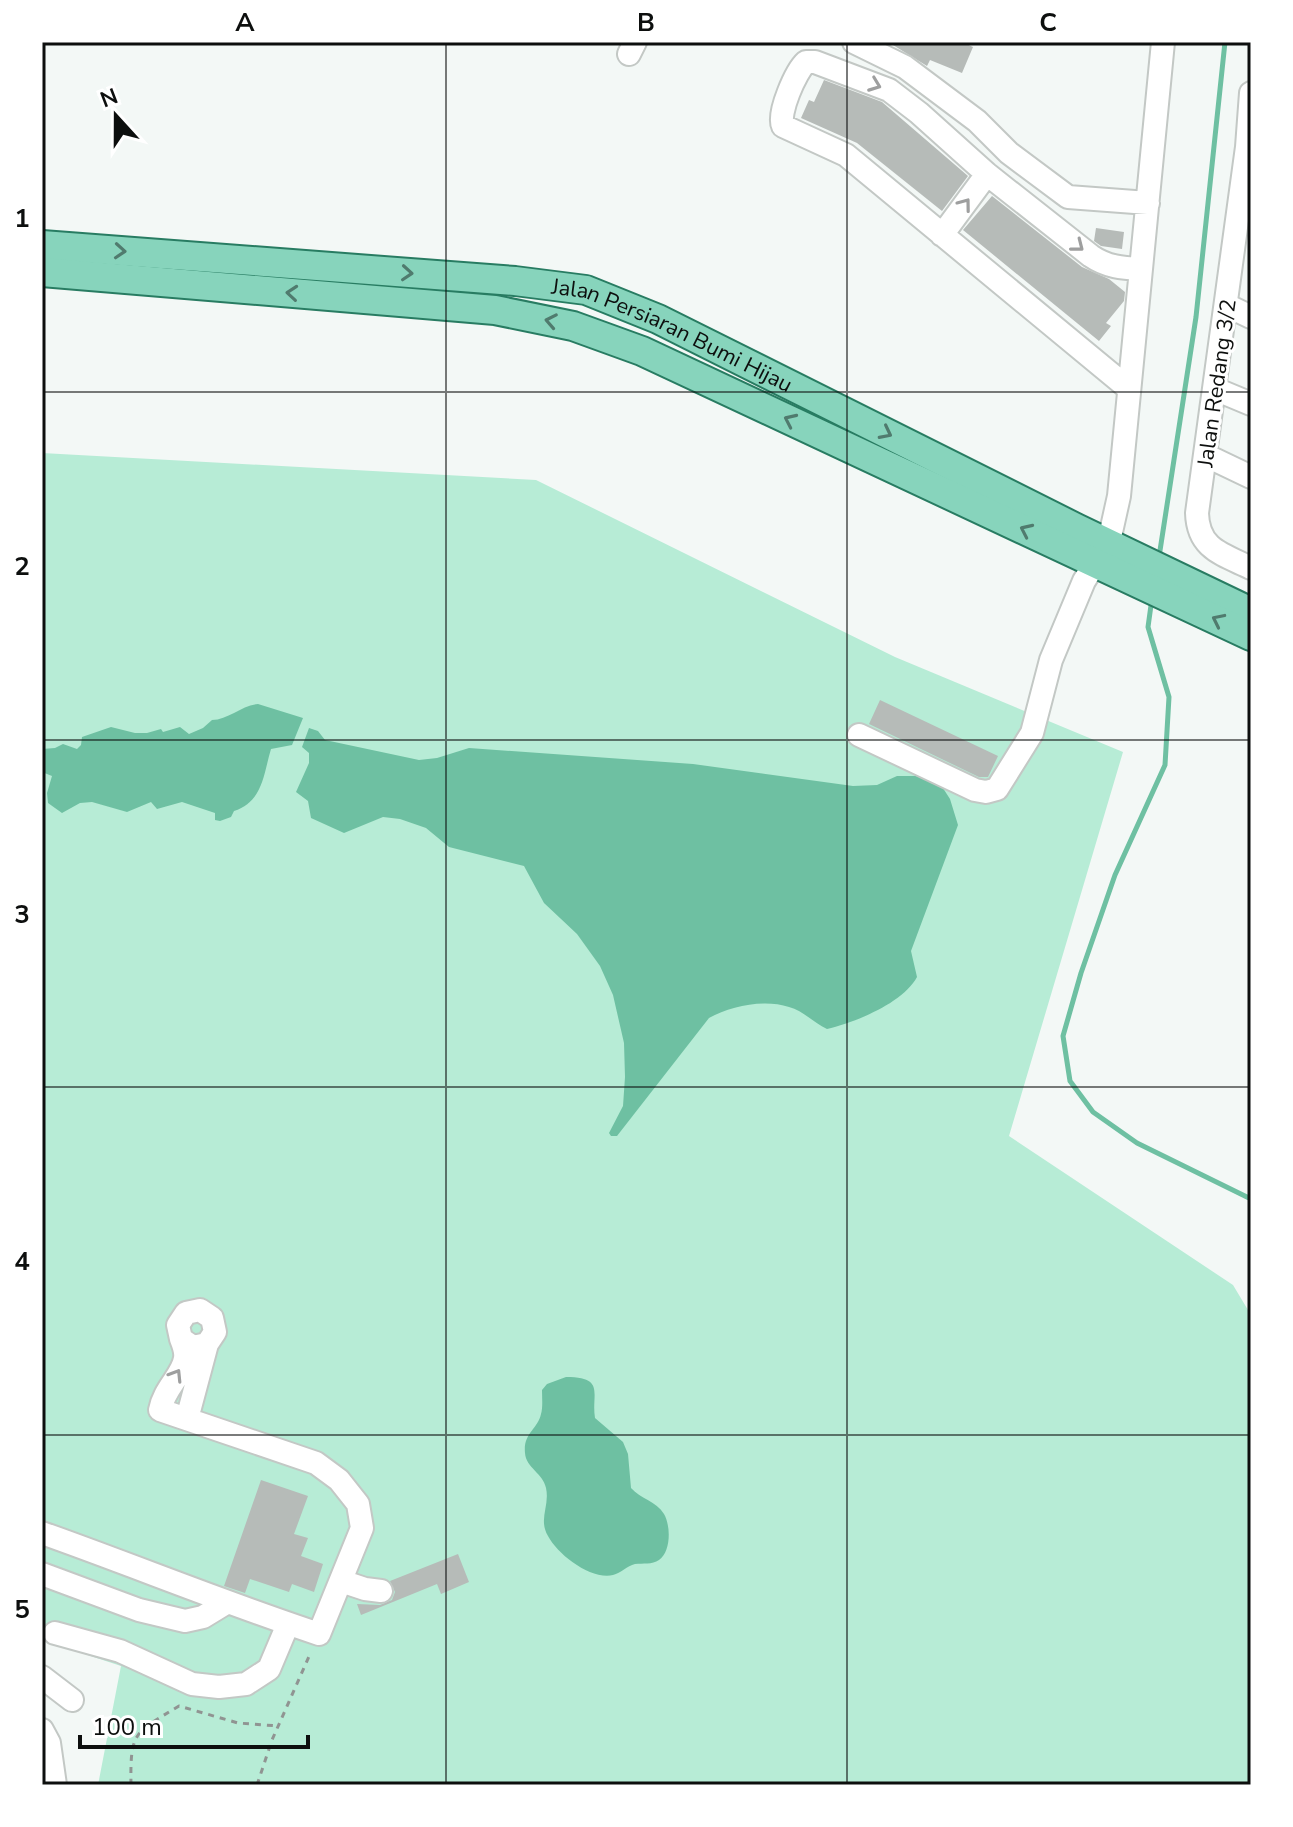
<svg xmlns="http://www.w3.org/2000/svg" width="1293" height="1827" font-family="'Nunito Sans',sans-serif">
  <rect width="100%" height="100%" fill="#f3f8f6"/>
  <path fill="#b7ecd6" d="M42 453 536 480 895 657 1123 752 1009 1136 1233 1285 1251 1315V1785H98L121 1666 42 1640Z"/>
  <path fill="#6ec0a2" d="M258 704 303 718 292 745 271 749C263 776 263 801 234 811L231 817 220 821 215 820V813L182 802 157 809 151 802 127 812 92 802 80 803 62 813 48 803 47 793 52 776 42 772V749L55 748 63 744 77 749 81 745 82 737 111 727 135 733H147L161 729 163 732 180 727 189 734 203 728 212 720C228 720 242 705 258 704Z
    M309 728 318 731 325 740 419 760 437 758 469 748 693 764 853 786 877 785 897 776H916L939 782 950 799 958 825 911 951 917 977C903 1003 856 1022 827 1029 814 1023 802 1010 789 1007 764 999 731 1006 709 1018L617 1136H611L609 1133 623 1106 625 1077 624 1043 613 995 600 966 577 934 544 903 524 866 449 847 426 828 400 819 383 817 344 833 311 818 308 801 296 792 309 763V753L302 747Z
    M566 1377C606 1377 591 1394 595 1418L623 1442 628 1454 631 1488C641 1499 656 1501 664 1514 671 1526 671 1552 659 1560 652 1565 643 1563 635 1564 627 1566 621 1573 613 1575 591 1580 558 1555 548 1536 538 1519 550 1506 546 1488 543 1473 526 1468 525 1453 523 1433 538 1429 541 1414 543 1407 542 1398 542 1390L547 1384Z"/>
  <g fill="none" stroke-linecap="round" stroke-linejoin="round">
    <path stroke="#6ec0a2" stroke-width="5" d="M1159 557 1196 317 1225 42
      M1152 598 1148 627 1169 697 1165 765 1115 875 1081 973 1063 1036 1070 1081 1093 1112 1137 1143 1251 1199"/>
  </g>
  <path fill="#b6bbb8" d="M894 42H962L973 47 962 73 930 60 927 66 893 45Z
    M824 80 882 102 968 176 942 211 857 143 801 118 809 100 814 102Z
    M992 196 1082 267 1109 279 1125 292 1124 301 1106 323 1111 326 1099 341 963 230Z
    M1096 228 1124 232 1122 249 1101 246 1094 241Z
    M880 700 998 756 988 777H979L869 724Z
    M261 1480 308 1496 294 1534 308 1538 301 1556 323 1564 314 1592 292 1584 289 1592 250 1579 245 1593 224 1586Z
    M458 1554 469 1582 441 1594 437 1584 361 1615 357 1604 380 1605 392 1600 395 1592 390 1581Z"/>
  <g fill="none" stroke-linecap="round" stroke-linejoin="round">
    <defs>
      <path id="minor" d="M854 42 905 67 977 121 1009 153 1068 197 1148 203
        M629 54 635 42
        M1251 93 1247 147 1197 513C1198 549 1222 554 1251 568
        M942 235 987 174
        M1226 305 1251 317
        M1128 388 846 155 783 126C777 114 796 71 806 62H815L889 90 919 113 987 174 1091 256C1107 267 1122 268 1141 269
        M1215 389 1251 404
        M1205 455 1251 477
        M859 735 975 790 986 792 997 789 1032 733 1051 660 1084 581 1109 541 1119 496 1163 42
        M187 1419 207 1344 215 1332 212 1318 200 1310 186 1313 178 1325 181 1339 193 1347 207 1344
        M42 1533C135 1566 225 1603 319 1634L362 1528 358 1504 339 1480 316 1463 160 1410C164 1388 183 1375 185 1358 186 1352 183 1344 181 1339
        M42 1574 139 1610 185 1621 203 1617 226 1603
        M341 1581 365 1589 381 1591
        M55 1633 120 1651 192 1684 219 1687 246 1684 269 1669 288 1624
        M42 1677 72 1700
        M42 1730 49 1743 55 1785"/>
      <g id="major">
        <path id="s1" d="M42 245 515 281 586 290 658 319 1076 528 1251 612"/>
        <path d="M42 272 495 310 573 326 642 351 1251 636"/>
      </g>
    </defs>
    <use href="#minor" stroke="#c3c8c5" stroke-width="26"/>
    <use href="#major" stroke="#287c62" stroke-width="32"/>
    <path stroke="#909492" stroke-width="3" stroke-dasharray="6 6" stroke-linecap="butt" d="M131 1785C130 1730 135 1733 179 1706L238 1723 278 1726
      M257 1785 272 1740 311 1652"/>
    <use href="#minor" stroke="#fff" stroke-width="22"/>
    <use href="#major" stroke="#87d4bc" stroke-width="28"/>
  </g>
  <defs><path id="oneway-chevron" d="M-2-3.5L2.5 0L-2 3.5" fill="none" stroke-width="1.6" stroke-linecap="round" stroke-linejoin="round" transform="scale(2)"/></defs>
  <g stroke="#9e9f9f">
    <use href="#oneway-chevron" transform="translate(875 85) rotate(21)"/>
    <use href="#oneway-chevron" transform="translate(965 204) rotate(-53)"/>
    <use href="#oneway-chevron" transform="translate(1078 246) rotate(38)"/>
    <use href="#oneway-chevron" transform="translate(176 1375) rotate(-58)"/>
  </g>
  <g stroke="#507b6e">
    <use href="#oneway-chevron" transform="translate(120 251) rotate(4)"/>
    <use href="#oneway-chevron" transform="translate(407 273) rotate(4)"/>
    <use href="#oneway-chevron" transform="translate(292 293) rotate(-175)"/>
    <use href="#oneway-chevron" transform="translate(551 321) rotate(-169)"/>
    <use href="#oneway-chevron" transform="translate(790 420) rotate(-155)"/>
    <use href="#oneway-chevron" transform="translate(886 433) rotate(27)"/>
    <use href="#oneway-chevron" transform="translate(1026 530) rotate(-155)"/>
    <use href="#oneway-chevron" transform="translate(1218 620) rotate(-154)"/>
  </g>
  <path fill="none" stroke="#0d0f0e" stroke-width="2" stroke-opacity="0.55" d="M446 42V1785M847 42V1785M42 392H1251M42 740H1251M42 1087H1251M42 1435H1251"/>
  <g text-anchor="middle" stroke-width="6" stroke-linejoin="round" paint-order="stroke">
    <g font-size="22" fill="#0d0f0e" stroke="#fff">
      <text dy="8" stroke="none"><textPath href="#s1" startOffset="642">Jalan Persiaran Bumi Hijau</textPath></text>
      <text transform="translate(1216 383) rotate(-82)" y="8">Jalan Redang 3/2</text>
    </g>
  </g>
  <rect width="1293" height="1827" fill="none" stroke="#ffffff" stroke-width="88"/>
  <g transform="translate(116 116) rotate(339)" stroke="#ffffff" stroke-width="6" paint-order="stroke">
  <path d="M0-6L14 30L0 20L-14 30Z" fill="#0d0f0e"/>
  <text y="-12" font-size="22" font-weight="bold" text-anchor="middle" fill="#0d0f0e">N</text>
  </g>
  <path d="M80 1735v12h228v-12" fill="none" stroke="#0d0f0e" stroke-width="4"/>
  <text x="92" y="1735" font-size="24" fill="#0d0f0e" stroke="#ffffff" stroke-width="6" paint-order="stroke">100 m</text>
  <rect x="44" y="44" width="1205" height="1739" fill="none" stroke="#0d0f0e" stroke-width="3"/>
  <g font-size="26" text-anchor="middle" font-weight="bold" fill="#0d0f0e">
    <text x="245" y="31">A</text>
    <text x="646" y="31">B</text>
    <text x="1048" y="31">C</text>
    <text x="22" y="227">1</text>
    <text x="22" y="575">2</text>
    <text x="22" y="923">3</text>
    <text x="22" y="1270">4</text>
    <text x="22" y="1618">5</text>
  </g>
</svg>
